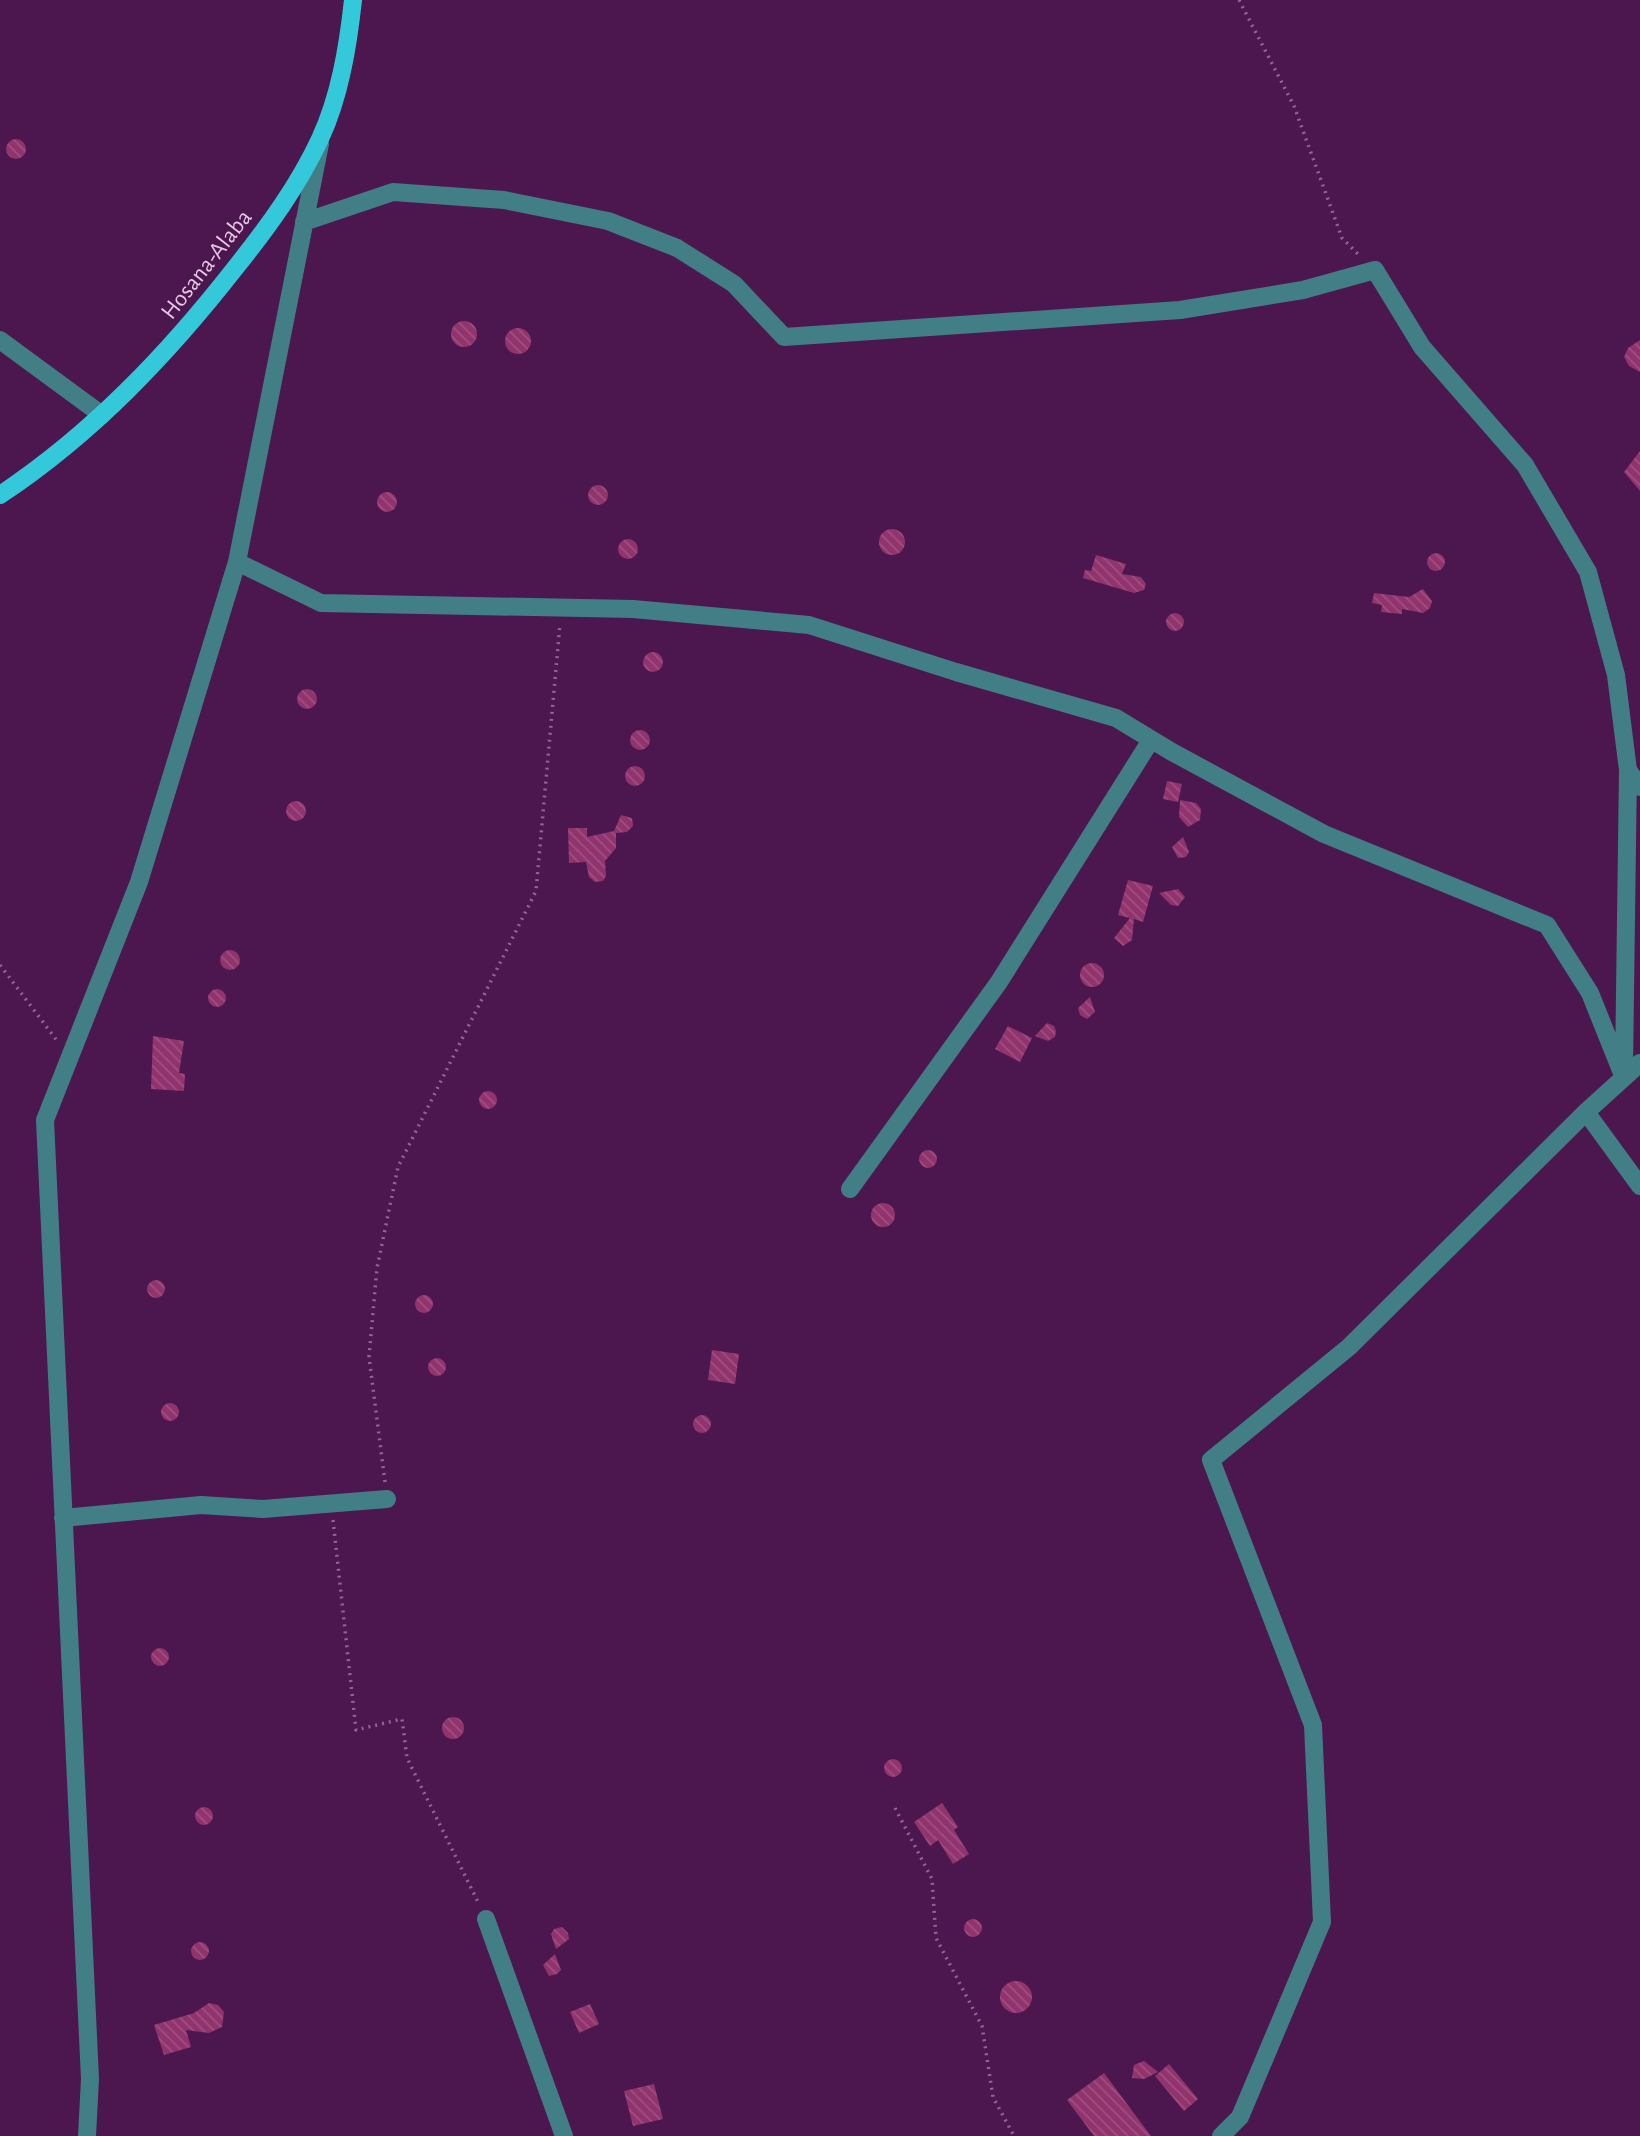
<svg xmlns="http://www.w3.org/2000/svg" width="1640" height="2136" font-family="'Alegreya Sans',sans-serif">
  <defs>
    <pattern id="building-back-hatch" width="6" height="6" patternUnits="userSpaceOnUse" patternTransform="scale(1.75)"><rect width="6" height="6" fill="#91336c"/><path d="M-1 5l2 2M0 0l6 6M5-1l2 2" fill="none" stroke="#a04f81"/></pattern>
  </defs>
  <rect width="100%" height="100%" fill="#4c174e"/>
  <path fill="url(#building-back-hatch)" d="M6 149a10 10 0 1 1 20 0a10 10 0 1 1-20 0Z
    M451 334a13 13 0 1 1 26 0a13 13 0 1 1-26 0Z
    M505 341a13 13 0 1 1 26 0a13 13 0 1 1-26 0Z
    M1640 340V372L1629 366 1624 357 1628 348Z
    M1640 451V491L1624 472Z
    M588 495a10 10 0 1 1 20 0a10 10 0 1 1-20 0Z
    M377 502a10 10 0 1 1 20 0a10 10 0 1 1-20 0Z
    M879 542a13 13 0 1 1 26 0a13 13 0 1 1-26 0Z
    M618 549a10 10 0 1 1 20 0a10 10 0 1 1-20 0Z
    M1427 562a9 9 0 1 1 18 0a9 9 0 1 1-18 0Z
    M1096 555 1126 564 1122 574 1141 577 1146 584 1144 590 1134 593 1083 578 1085 570 1091 571Z
    M1423 589 1432 601 1430 608 1423 613 1402 609V614L1381 612 1382 605 1372 603 1374 593 1409 597Z
    M1166 622a9 9 0 1 1 18 0a9 9 0 1 1-18 0Z
    M643 662a10 10 0 1 1 20 0a10 10 0 1 1-20 0Z
    M297 699a10 10 0 1 1 20 0a10 10 0 1 1-20 0Z
    M630 740a10 10 0 1 1 20 0a10 10 0 1 1-20 0Z
    M625 776a10 10 0 1 1 20 0a10 10 0 1 1-20 0Z
    M1167 781 1182 784 1178 802 1163 799Z
    M1180 800 1196 803 1201 809 1200 820 1188 827 1179 817Z
    M286 811a10 10 0 1 1 20 0a10 10 0 1 1-20 0Z
    M621 815 632 818 633 826 627 832 616 833V848L605 861 606 876 603 881 595 882 589 877 586 862 569 863 568 828H587V837L614 831Z
    M1183 837 1189 852 1186 857 1178 858 1172 847Z
    M1128 880 1153 886 1143 922 1134 919 1132 940 1123 946 1114 938 1130 918 1118 915Z
    M1178 889 1185 897 1178 906 1171 905 1159 893Z
    M220 960a10 10 0 1 1 20 0a10 10 0 1 1-20 0Z
    M1080 975a12 12 0 1 1 24 0a12 12 0 1 1-24 0Z
    M208 998a9 9 0 1 1 18 0a9 9 0 1 1-18 0Z
    M1090 997 1095 1012 1087 1019 1080 1015 1078 1008Z
    M1047 1023 1054 1026 1056 1031 1055 1037 1048 1041 1035 1036Z
    M1008 1026 1032 1038 1020 1062 995 1049Z
    M153 1036 184 1041 179 1073 185 1074 184 1091 151 1089Z
    M479 1100a9 9 0 1 1 18 0a9 9 0 1 1-18 0Z
    M919 1159a9 9 0 1 1 18 0a9 9 0 1 1-18 0Z
    M871 1215a12 12 0 1 1 24 0a12 12 0 1 1-24 0Z
    M147 1289a9 9 0 1 1 18 0a9 9 0 1 1-18 0Z
    M415 1304a9 9 0 1 1 18 0a9 9 0 1 1-18 0Z
    M712 1350 739 1354 735 1384 708 1380Z
    M428 1367a9 9 0 1 1 18 0a9 9 0 1 1-18 0Z
    M161 1412a9 9 0 1 1 18 0a9 9 0 1 1-18 0Z
    M693 1424a9 9 0 1 1 18 0a9 9 0 1 1-18 0Z
    M151 1657a9 9 0 1 1 18 0a9 9 0 1 1-18 0Z
    M442 1728a11 11 0 1 1 22 0a11 11 0 1 1-22 0Z
    M884 1768a9 9 0 1 1 18 0a9 9 0 1 1-18 0Z
    M942 1803 958 1827 954 1830 969 1854 953 1864 938 1840 930 1846 914 1822Z
    M195 1816a9 9 0 1 1 18 0a9 9 0 1 1-18 0Z
    M964 1928a9 9 0 1 1 18 0a9 9 0 1 1-18 0Z
    M562 1927 568 1933 569 1939 556 1949 551 1934 554 1929Z
    M191 1951a9 9 0 1 1 18 0a9 9 0 1 1-18 0Z
    M555 1954 561 1970 557 1974 549 1976 543 1965Z
    M1000 1997a16 16 0 1 1 32 0a16 16 0 1 1-32 0Z
    M209 2003 218 2005 224 2012 222 2027 209 2033 186 2030 191 2047 164 2055 154 2025 194 2013Z
    M590 2004 599 2024 579 2033 570 2012Z
    M1144 2061 1158 2072 1144 2079 1132 2078 1134 2065Z
    M1169 2064 1198 2099 1184 2111 1155 2076Z
    M1104 2073 1139 2120 1151 2136H1094L1067 2100Z
    M654 2084 663 2119 633 2126 624 2091Z"/>
  <g fill="none" stroke-linecap="round" stroke-linejoin="round">
    <path stroke="#906591" stroke-width="3.5" stroke-dasharray="2 5" stroke-linecap="butt" d="M1239 0 1294 106 1342 238 1360 256
      M0 965 58 1042
      M385 1482 369 1357 377 1268 398 1167 536 891 560 624
      M333 1520 356 1730 402 1719 407 1758 479 1904
      M895 1808 932 1879 936 1938 982 2026 993 2097 1014 2136"/>
    <path stroke="#417e85" stroke-width="18" d="M304 222 393 192 504 200 608 221 677 248 734 284 784 337 1180 310 1303 290 1375 270 1422 347 1525 465 1588 572 1616 675 1628 770 1640 787
      M0 340 102 415
      M237 562 321 603 633 609 809 625 956 672 1116 718 1172 752 1324 834 1547 925 1590 993 1624 1078
      M1624 1068 1628 770
      M1586 1112 1640 1186
      M850 1189 999 982 1151 740
      M63 1518 201 1505 263 1509 387 1499
      M486 1919 564 2136
      M87 2136 90 2079 45 1120 139 882 237 562 320 144
      M1221 2136 1240 2117 1322 1922 1313 1725 1211 1460 1349 1347 1586 1112 1640 1063"/>
    <path stroke="#33c9da" stroke-width="18" d="M0 495C92 434 168 354 236 267 268 227 298 186 320 139 340 96 348 46 353 0"/>
  </g>
  <g text-anchor="middle" stroke-width="5" stroke-linejoin="round" paint-order="stroke">
    <g font-size="24" fill="#e5c6e5" stroke="#4c174e">
      <text transform="translate(206 264) rotate(-52)" y="8">Hosana-Alaba</text>
    </g>
  </g>
</svg>
